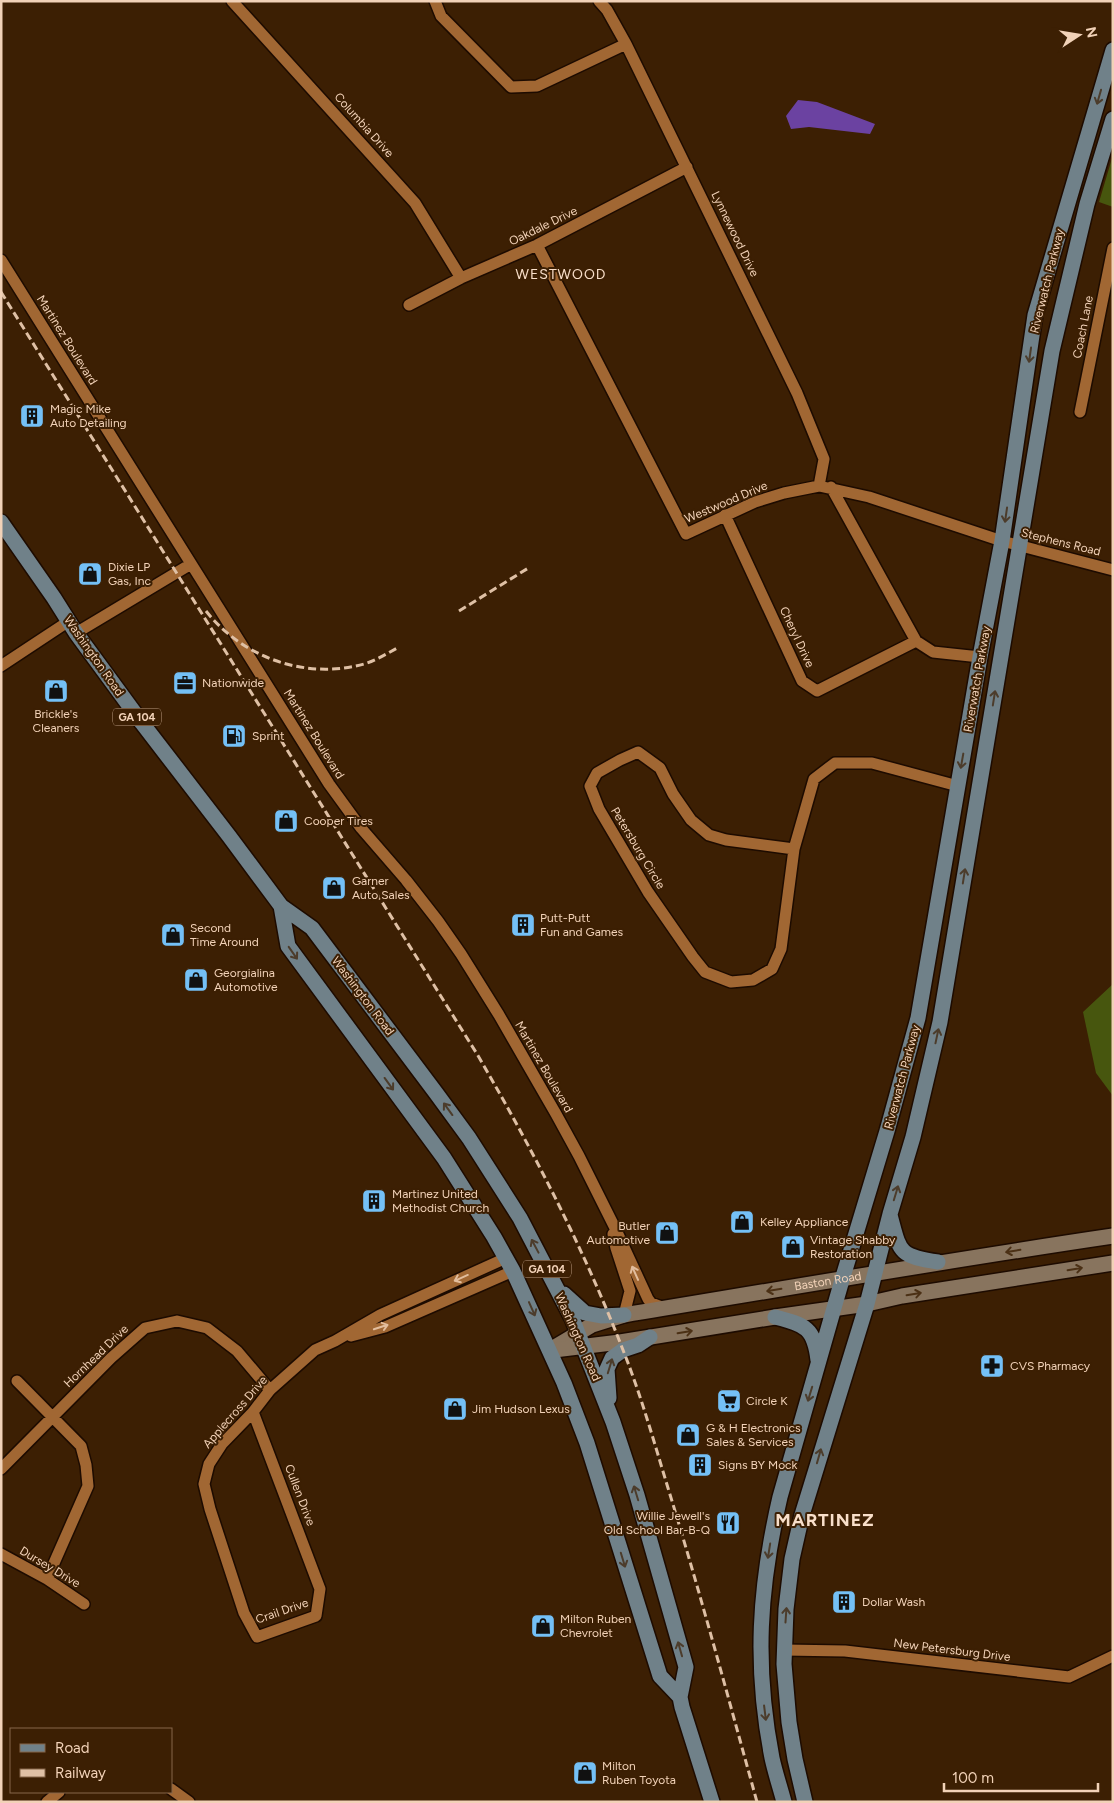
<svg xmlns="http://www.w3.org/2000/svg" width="1114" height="1803" font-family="Figtree,sans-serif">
  <rect width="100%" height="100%" fill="#3c1f03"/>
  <path fill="#47560e" d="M1113 155V207L1099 202Z
    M1113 984V1096L1096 1073 1083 1012Z"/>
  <path fill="#6b42a1" d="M798 100 817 102 875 124 870 134 809 127 791 129 786 116Z"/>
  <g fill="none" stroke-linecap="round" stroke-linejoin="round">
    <defs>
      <path id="minor" d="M232 1 415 203 461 278
        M435 1 441 16 511 87 537 86 626 44
        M599 1 607 10 626 44 797 393 824 459 819 486
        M537 245 686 534 755 502 784 493 819 486 869 497 1002 541 1113 570
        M1 260 329 784 361 828 406 880 438 921 461 954 499 1015 556 1114 579 1156 617 1232 648 1299 651 1303 664 1308
        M409 305 461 278 537 245 687 167
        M1080 412 1113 248
        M831 487 916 641 933 652 980 657
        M725 515 802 681 817 691 916 641
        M76 633 191 564
        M1 666 69 621
        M638 752 660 768 673 794 691 820 709 835 726 840 794 849 781 949 772 969 753 980 731 982 705 972 693 957 648 892 599 809 590 786 597 773 620 760Z
        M794 849 814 779 835 763H872L958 786
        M613 1234 616 1248 630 1291 624 1315
        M351 1336 385 1327 513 1271
        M17 1381 81 1446 86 1465 88 1486 47 1579
        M253 1412 320 1589 316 1616 257 1637 244 1613 210 1509 204 1484 209 1464 222 1444 253 1412 270 1390 315 1350 335 1341 380 1315 506 1258
        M1 1469 111 1358 145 1328 177 1321 207 1328 237 1351 270 1390
        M1 1554 47 1579 84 1604
        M784 1650 845 1651 1069 1677 1113 1656
        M171 1789 189 1802
        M47 1802 59 1792"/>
      <g id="secondary">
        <path id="s1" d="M550 1350 592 1325 624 1315C787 1288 950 1260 1113 1236"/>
        <path d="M554 1350 620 1342 775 1317 867 1304 902 1296 1113 1263"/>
      </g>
      <path id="primary" d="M1 522 54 598 76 633 142 723 229 836 281 906 312 928 436 1093 469 1138 520 1218 572 1318 613 1422 637 1495 686 1667 680 1697 682 1707 712 1802
        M281 906 288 946 444 1158 494 1237 513 1271 564 1383 587 1443 660 1676 680 1697
        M890 1215C900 1252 898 1256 938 1262
        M564 1294 585 1313 601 1316 624 1315
        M775 1317C805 1325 814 1327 818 1360
        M609 1398 607 1369 612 1358 623 1350 638 1345 650 1337
        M784 1802C780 1787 775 1772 772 1758 754 1665 759 1588 780 1497L842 1280 887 1131 918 1018 980 657 1002 541 1035 315 1113 50
        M805 1802 795 1759 789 1722 784 1664 786 1609 792 1559 802 1515 867 1304 890 1214 913 1137 940 1022 1052 351 1087 204 1113 119"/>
    </defs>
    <use href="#minor" stroke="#1d0b00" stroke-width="14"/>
    <use href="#secondary" stroke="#1d0b00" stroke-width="18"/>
    <use href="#primary" stroke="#1d0b00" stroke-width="18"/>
    <use href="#minor" stroke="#a16733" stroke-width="11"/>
    <use href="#secondary" stroke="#88745e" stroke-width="15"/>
    <use href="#primary" stroke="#708189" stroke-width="15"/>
    <path stroke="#dfc0a5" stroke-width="3" stroke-dasharray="8 4" stroke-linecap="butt" d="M1 292 477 1054C533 1150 583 1247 623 1350 641 1395 654 1442 668 1488 700 1592 728 1697 757 1802
      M206 611C243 658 306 680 364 664 377 660 388 653 399 647
      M459 611 530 567"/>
  </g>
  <defs><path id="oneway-shaft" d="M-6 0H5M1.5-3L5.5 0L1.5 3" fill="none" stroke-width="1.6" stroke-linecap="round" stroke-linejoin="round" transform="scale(1.25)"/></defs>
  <g stroke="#4c3c2b">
    <use href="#oneway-shaft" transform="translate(1099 97) rotate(106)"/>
    <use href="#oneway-shaft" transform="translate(1030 355) rotate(98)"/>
    <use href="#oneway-shaft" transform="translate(1006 515) rotate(98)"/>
    <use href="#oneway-shaft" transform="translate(994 698) rotate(-81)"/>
    <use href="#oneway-shaft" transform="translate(962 761) rotate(100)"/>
    <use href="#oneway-shaft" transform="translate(964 876) rotate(-81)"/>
    <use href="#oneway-shaft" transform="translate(293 953) rotate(55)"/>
    <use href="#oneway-shaft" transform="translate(937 1036) rotate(-78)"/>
    <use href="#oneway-shaft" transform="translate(389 1084) rotate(54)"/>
    <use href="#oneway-shaft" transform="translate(448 1109) rotate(-126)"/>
    <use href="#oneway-shaft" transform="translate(896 1193) rotate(-73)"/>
    <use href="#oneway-shaft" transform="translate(535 1246) rotate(-118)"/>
    <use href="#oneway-shaft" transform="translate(532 1309) rotate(66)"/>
    <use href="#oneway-shaft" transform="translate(610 1366) rotate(-73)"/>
    <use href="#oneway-shaft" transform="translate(810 1394) rotate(107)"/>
    <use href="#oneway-shaft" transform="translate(819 1456) rotate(-74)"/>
    <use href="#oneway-shaft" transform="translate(636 1493) rotate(-107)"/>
    <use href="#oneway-shaft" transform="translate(769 1551) rotate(99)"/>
    <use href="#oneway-shaft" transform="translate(623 1560) rotate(73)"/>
    <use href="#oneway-shaft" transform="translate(786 1615) rotate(-86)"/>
    <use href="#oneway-shaft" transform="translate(680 1649) rotate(-106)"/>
    <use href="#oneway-shaft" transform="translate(765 1713) rotate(83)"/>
  </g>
  <g stroke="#4b3015">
    <use href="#oneway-shaft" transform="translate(1013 1251) rotate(171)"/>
    <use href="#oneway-shaft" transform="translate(1075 1269) rotate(-9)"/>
    <use href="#oneway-shaft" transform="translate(774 1290) rotate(171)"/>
    <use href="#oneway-shaft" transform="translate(914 1294) rotate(-9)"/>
    <use href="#oneway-shaft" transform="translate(685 1332) rotate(-9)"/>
  </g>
  <g stroke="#e2bd9d">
    <use href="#oneway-shaft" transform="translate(635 1273) rotate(-114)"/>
    <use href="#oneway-shaft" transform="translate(461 1278) rotate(156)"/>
    <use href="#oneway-shaft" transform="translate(381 1327) rotate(-18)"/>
  </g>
  <defs>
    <symbol id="building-square" viewBox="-11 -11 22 22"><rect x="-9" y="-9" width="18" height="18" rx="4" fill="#74c0f6" stroke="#3c1f03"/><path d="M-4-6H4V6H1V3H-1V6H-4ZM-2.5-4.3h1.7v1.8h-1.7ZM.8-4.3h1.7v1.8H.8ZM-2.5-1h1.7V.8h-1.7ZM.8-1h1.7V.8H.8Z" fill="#111"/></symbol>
    <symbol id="shop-square" viewBox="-11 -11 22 22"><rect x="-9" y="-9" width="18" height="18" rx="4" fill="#74c0f6" stroke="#3c1f03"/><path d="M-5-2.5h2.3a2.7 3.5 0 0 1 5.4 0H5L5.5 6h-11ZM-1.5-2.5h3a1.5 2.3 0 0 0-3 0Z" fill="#111"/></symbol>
    <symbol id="office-square" viewBox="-11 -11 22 22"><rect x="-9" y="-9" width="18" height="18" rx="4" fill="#74c0f6" stroke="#3c1f03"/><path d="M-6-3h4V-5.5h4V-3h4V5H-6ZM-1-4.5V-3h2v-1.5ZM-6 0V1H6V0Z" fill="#111"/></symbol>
    <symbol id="fuel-square" viewBox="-11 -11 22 22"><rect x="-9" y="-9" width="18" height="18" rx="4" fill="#74c0f6" stroke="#3c1f03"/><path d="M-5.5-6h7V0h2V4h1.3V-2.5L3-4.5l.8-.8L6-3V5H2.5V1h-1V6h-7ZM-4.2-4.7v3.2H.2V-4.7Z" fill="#111"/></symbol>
    <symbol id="pharmacy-square" viewBox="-11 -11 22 22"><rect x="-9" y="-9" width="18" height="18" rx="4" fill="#74c0f6" stroke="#3c1f03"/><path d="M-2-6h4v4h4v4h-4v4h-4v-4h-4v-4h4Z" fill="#111"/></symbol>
    <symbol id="supermarket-square" viewBox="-11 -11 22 22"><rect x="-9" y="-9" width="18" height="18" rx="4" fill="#74c0f6" stroke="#3c1f03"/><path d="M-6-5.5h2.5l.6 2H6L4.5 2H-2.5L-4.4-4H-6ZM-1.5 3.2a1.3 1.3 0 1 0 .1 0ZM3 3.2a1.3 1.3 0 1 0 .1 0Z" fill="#111"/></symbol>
    <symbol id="restaurant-square" viewBox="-11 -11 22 22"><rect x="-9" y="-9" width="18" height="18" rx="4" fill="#74c0f6" stroke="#3c1f03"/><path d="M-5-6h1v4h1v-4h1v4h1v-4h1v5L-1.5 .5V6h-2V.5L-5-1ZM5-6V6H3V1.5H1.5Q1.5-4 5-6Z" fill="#111"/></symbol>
  </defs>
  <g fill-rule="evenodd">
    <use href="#building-square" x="18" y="402" width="28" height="28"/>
    <use href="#shop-square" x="76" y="560" width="28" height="28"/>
    <use href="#office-square" x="171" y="669" width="28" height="28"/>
    <use href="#shop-square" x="42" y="677" width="28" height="28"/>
    <use href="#fuel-square" x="220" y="722" width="28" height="28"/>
    <use href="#shop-square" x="272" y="807" width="28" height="28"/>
    <use href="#shop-square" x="320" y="874" width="28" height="28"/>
    <use href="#building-square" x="509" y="911" width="28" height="28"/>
    <use href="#shop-square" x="159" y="921" width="28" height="28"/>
    <use href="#shop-square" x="182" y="966" width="28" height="28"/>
    <use href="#building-square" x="360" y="1187" width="28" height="28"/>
    <use href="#shop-square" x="728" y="1208" width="28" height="28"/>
    <use href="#shop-square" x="653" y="1219" width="28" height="28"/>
    <use href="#shop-square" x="779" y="1233" width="28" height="28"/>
    <use href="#pharmacy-square" x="978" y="1352" width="28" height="28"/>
    <use href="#supermarket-square" x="715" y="1387" width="28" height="28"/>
    <use href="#shop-square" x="441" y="1395" width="28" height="28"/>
    <use href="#shop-square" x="674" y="1421" width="28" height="28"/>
    <use href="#building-square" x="686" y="1451" width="28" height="28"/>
    <use href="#restaurant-square" x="714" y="1509" width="28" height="28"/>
    <use href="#building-square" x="830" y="1588" width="28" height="28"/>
    <use href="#shop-square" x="529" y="1612" width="28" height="28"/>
    <use href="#shop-square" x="571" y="1759" width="28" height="28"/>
  </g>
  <g text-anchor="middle" stroke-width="4" stroke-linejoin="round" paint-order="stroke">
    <g fill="#3c1f03" stroke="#bb9c82" stroke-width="1">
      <rect x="113" y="708.5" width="48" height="17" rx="4"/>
      <rect x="523" y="1260.5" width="48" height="17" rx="4"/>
    </g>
    <g font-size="11" font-weight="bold" fill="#f2d2b8">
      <text x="137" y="721">GA 104</text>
      <text x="547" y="1273">GA 104</text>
    </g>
    <g font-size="12" fill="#f2d2b8" stroke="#3c1f03">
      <text transform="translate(364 125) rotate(48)" y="4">Columbia Drive</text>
      <text transform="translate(543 226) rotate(-26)" y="4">Oakdale Drive</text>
      <text transform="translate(735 234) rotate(64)" y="4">Lynnewood Drive</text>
      <text transform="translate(1047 281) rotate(-76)" y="4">Riverwatch Parkway</text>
      <text transform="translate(1083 327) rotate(-79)" y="4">Coach Lane</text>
      <text transform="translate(67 340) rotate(58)" y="4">Martinez Boulevard</text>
      <text transform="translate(726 502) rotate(-23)" y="4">Westwood Drive</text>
      <text transform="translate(1061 542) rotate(14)" y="4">Stephens Road</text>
      <text transform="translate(797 637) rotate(65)" y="4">Cheryl Drive</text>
      <text transform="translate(94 656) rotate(55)" y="4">Washington Road</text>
      <text transform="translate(977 679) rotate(-80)" y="4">Riverwatch Parkway</text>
      <text transform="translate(314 734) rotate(58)" y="4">Martinez Boulevard</text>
      <text transform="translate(638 848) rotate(59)" y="4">Petersburg Circle</text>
      <text transform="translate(363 996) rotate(53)" y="4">Washington Road</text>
      <text transform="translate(544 1067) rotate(60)" y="4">Martinez Boulevard</text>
      <text transform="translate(902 1077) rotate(-75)" y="4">Riverwatch Parkway</text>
      <text dy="4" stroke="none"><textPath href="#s1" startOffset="289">Baston Road</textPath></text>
      <text transform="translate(578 1337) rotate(66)" y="4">Washington Road</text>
      <text transform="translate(96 1356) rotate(-44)" y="4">Hornhead Drive</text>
      <text transform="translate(235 1412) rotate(-49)" y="4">Applecross Drive</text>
      <text transform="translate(300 1495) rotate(69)" y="4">Cullen Drive</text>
      <text transform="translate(50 1567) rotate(31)" y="4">Dursey Drive</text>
      <text transform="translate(282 1611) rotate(-19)" y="4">Crail Drive</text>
      <text transform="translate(952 1650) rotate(7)" y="4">New Petersburg Drive</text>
    </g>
    <g font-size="12" fill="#f2d2b8" stroke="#3c1f03" text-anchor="start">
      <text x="50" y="413">Magic Mike<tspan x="50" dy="14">Auto Detailing</tspan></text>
      <text x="108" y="571">Dixie LP<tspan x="108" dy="14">Gas, Inc</tspan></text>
      <text x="202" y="687">Nationwide</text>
      <text x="56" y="718" text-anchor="middle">Brickle's<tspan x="56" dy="14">Cleaners</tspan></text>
      <text x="252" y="740">Sprint</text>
      <text x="304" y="825">Cooper Tires</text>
      <text x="352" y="885">Garner<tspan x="352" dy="14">Auto Sales</tspan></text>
      <text x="540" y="922">Putt-Putt<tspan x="540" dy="14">Fun and Games</tspan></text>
      <text x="190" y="932">Second<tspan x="190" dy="14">Time Around</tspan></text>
      <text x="214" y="977">Georgialina<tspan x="214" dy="14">Automotive</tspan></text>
      <text x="392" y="1198">Martinez United<tspan x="392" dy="14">Methodist Church</tspan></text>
      <text x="760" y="1226">Kelley Appliance</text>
      <text x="650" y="1230" text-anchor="end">Butler<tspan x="650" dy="14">Automotive</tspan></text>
      <text x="810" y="1244">Vintage Shabby<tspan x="810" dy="14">Restoration</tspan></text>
      <text x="1010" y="1370">CVS Pharmacy</text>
      <text x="746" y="1405">Circle K</text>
      <text x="472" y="1413">Jim Hudson Lexus</text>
      <text x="706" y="1432">G &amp; H Electronics<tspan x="706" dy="14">Sales &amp; Services</tspan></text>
      <text x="718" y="1469">Signs BY Mock</text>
      <text x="710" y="1520" text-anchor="end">Willie Jewell's<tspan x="710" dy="14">Old School Bar-B-Q</tspan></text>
      <text x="862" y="1606">Dollar Wash</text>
      <text x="560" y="1623">Milton Ruben<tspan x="560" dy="14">Chevrolet</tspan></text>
      <text x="602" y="1770">Milton<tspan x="602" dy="14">Ruben Toyota</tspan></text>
    </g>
    <g font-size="14" letter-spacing="1" fill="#f9dfca" stroke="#3c1f03">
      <text x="561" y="279">WESTWOOD</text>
    </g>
    <g font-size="18" font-weight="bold" letter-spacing="1" fill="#f9dfca" stroke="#3c1f03">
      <text x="825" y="1526">MARTINEZ</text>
    </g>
  </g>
  <rect width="1114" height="1803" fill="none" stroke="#f2d2b8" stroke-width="5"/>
  <rect x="10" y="1728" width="162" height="65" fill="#3c1f03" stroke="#85674b"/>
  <rect x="20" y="1744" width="25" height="8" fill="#708189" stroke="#85674b"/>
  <text x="55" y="1753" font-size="15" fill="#f2d2b8">Road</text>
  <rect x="20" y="1769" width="25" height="8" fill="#dfc0a5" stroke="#85674b"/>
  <text x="55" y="1778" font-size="15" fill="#f2d2b8">Railway</text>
  <g transform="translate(1079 35) rotate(78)" stroke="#3c1f03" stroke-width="4" paint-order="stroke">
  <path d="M0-4L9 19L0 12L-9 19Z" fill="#f2d2b8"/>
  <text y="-8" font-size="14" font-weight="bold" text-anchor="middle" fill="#f2d2b8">N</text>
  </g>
  <path d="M944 1783v8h154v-8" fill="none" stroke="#f2d2b8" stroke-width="2.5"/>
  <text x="952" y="1783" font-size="15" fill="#f2d2b8" stroke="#3c1f03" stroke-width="4" paint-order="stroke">100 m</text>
</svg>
